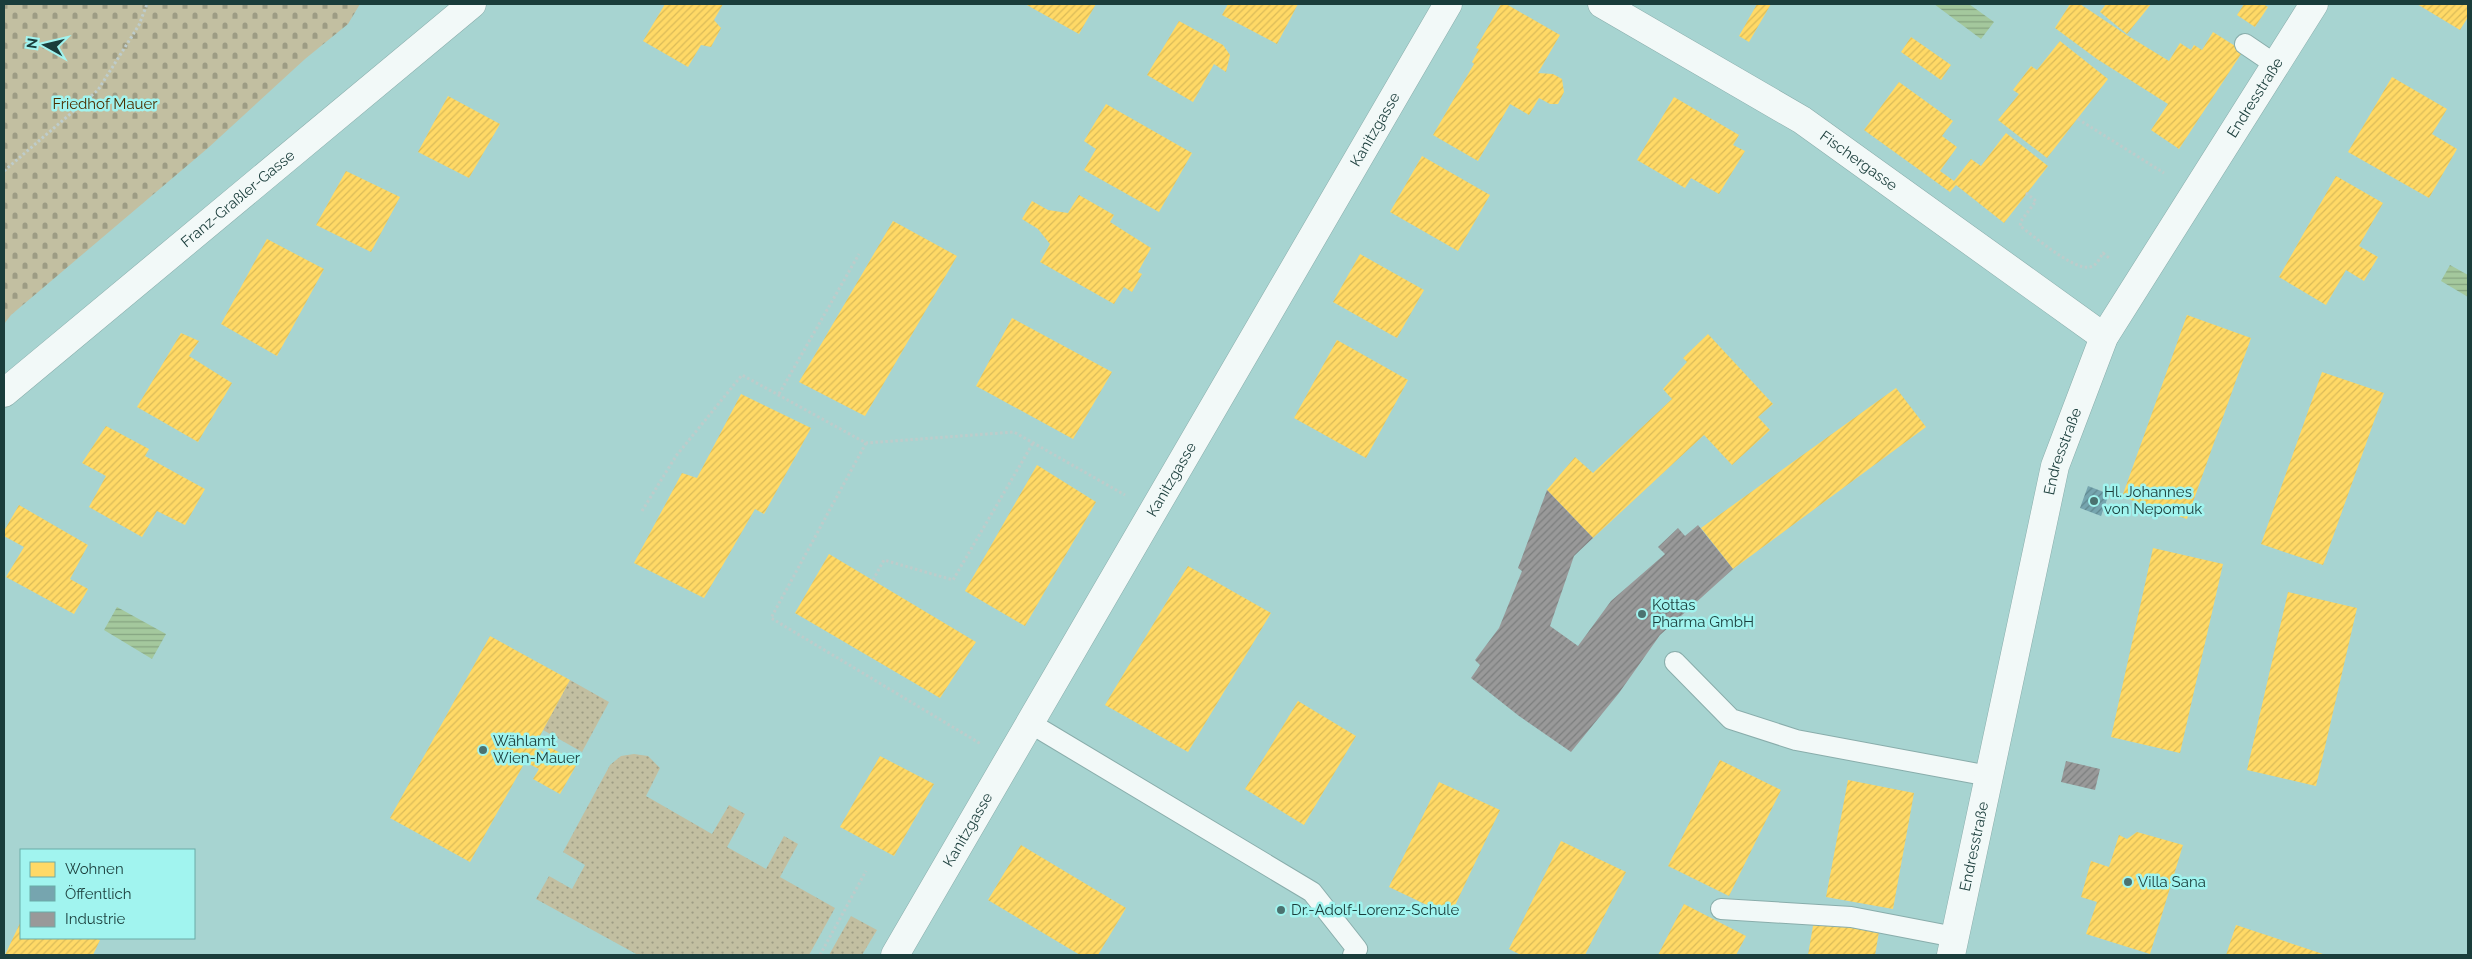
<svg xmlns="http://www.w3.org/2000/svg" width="2472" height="959" font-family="Raleway,sans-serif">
  <defs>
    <pattern id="grass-dots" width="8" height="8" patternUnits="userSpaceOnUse" patternTransform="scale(1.25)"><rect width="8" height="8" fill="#c2bfa1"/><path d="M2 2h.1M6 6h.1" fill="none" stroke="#9d9c84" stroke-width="1.8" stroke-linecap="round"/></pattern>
    <pattern id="cemetery-stones" width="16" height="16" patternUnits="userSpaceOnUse" patternTransform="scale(1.25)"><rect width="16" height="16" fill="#c2bfa1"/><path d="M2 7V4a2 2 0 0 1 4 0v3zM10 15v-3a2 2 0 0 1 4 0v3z" fill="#9d9c84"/></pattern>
    <pattern id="water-rules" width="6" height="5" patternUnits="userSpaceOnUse" patternTransform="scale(1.25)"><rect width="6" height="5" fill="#a4c89d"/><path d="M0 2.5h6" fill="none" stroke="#85a481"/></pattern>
    <pattern id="homes-hatch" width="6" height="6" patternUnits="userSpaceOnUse" patternTransform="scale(1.25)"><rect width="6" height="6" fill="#ffd966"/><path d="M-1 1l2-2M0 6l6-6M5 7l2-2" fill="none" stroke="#dabb59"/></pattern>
    <pattern id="public-hatch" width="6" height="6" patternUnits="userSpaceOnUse" patternTransform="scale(1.25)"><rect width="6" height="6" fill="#76a5af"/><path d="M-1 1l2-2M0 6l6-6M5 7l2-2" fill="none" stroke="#608890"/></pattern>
    <pattern id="industry-hatch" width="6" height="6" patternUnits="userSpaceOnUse" patternTransform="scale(1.25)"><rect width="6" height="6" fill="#999"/><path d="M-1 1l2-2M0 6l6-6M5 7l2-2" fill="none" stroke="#7c7e7e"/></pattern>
  </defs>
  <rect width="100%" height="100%" fill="#a7d4d1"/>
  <path fill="url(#grass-dots)" d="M570 680 609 702 582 752 543 730Z
    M634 754 648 756 660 768 646 796 712 834 729 805 745 814 727 847 766 869 784 836 798 844 780 877 835 908 809 955H638L536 899 549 876 572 889 585 865 563 852 610 765 621 756Z
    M851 916 877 930 862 955H829Z"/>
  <path fill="url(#cemetery-stones)" d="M4 4H360L348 24 305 59 208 148 11 315 4 324Z"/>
  <path fill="url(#water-rules)" d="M1934 4H1969L1994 22 1981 39Z
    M2450 265 2468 275V297L2441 281Z
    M117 607 166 634 152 659 104 630Z"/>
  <path fill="url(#homes-hatch)" d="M665 4H723L714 20 721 28 711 47 701 45 688 67 643 41Z
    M1025 4H1096L1079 34Z
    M1228 4H1298L1277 44 1222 15Z
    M1501 4H1506L1560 35 1538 73 1553 74 1562 79 1564 92 1558 104H1550L1539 98 1529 115 1510 104 1478 161 1433 135 1474 64 1472 62 1479 49 1476 48Z
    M1757 4H1771L1749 42 1739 36Z
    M2070 4H2080L2125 34 2169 61 2180 43 2191 50 2194 45 2202 50 2213 32 2243 51 2179 149 2151 130 2168 104 2097 59 2055 28Z
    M2106 4H2151L2127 34 2100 12Z
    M2244 4H2263L2268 7 2255 27 2237 15Z
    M2417 4H2468V17L2460 30Z
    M1179 21 1223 45 1230 55 1226 72 1214 64 1193 102 1147 75Z
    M1911 37 1951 65 1941 80 1901 52Z
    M2060 41 2108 79 2047 158 1998 120 2019 94 2013 90 2031 66 2037 70Z
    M2392 77 2447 109 2432 134 2457 149 2429 198 2348 152Z
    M1899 82 1953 121 1942 136 1957 147 1940 171 1954 181 1971 159 1981 166 2006 133 2048 166 2004 223 1956 185 1950 192 1864 130Z
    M448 96 500 124 469 178 418 152Z
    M1674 97 1739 135 1733 145 1745 151 1719 194 1691 178 1685 188 1637 160Z
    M1106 104 1192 153 1159 212 1084 170 1096 149 1084 141Z
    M1422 156 1490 195 1458 251 1390 212Z
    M346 171 400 197 371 252 316 225Z
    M2336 176 2383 203 2359 246 2378 257 2364 281 2346 270 2326 305 2279 277Z
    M1079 195 1114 215 1110 222 1151 248 1138 272 1142 274 1132 292 1124 287 1114 304 1040 262 1050 244 1038 229 1022 219 1032 201 1048 210 1068 213Z
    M893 221 957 256 865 416 799 382Z
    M267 239 324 269 277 356 221 324Z
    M1360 254 1424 290 1397 338 1333 302Z
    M2187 315 2251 338 2187 519 2122 497Z
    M1012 318 1112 372 1073 439 976 386Z
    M181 333 199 341 189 356 232 383 198 442 137 407Z
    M1708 334 1773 404 1758 417 1770 430 1732 465 1704 435 1593 538 1547 490 1575 457 1593 473 1672 399 1663 389 1687 362 1683 358Z
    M1337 340 1408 380 1366 458 1294 418Z
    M2322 372 2384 393 2323 565 2261 544Z
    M1896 388 1926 427 1733 569 1701 528Z
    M741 394 811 428 764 514 755 509 704 598 634 563 682 473 697 478Z
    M106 426 149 449 145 456 205 489 185 525 157 511 142 537 89 507 106 476 82 463Z
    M1037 465 1096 502 1025 626 965 591Z
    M19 505 88 545 70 579 88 589 74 614 6 577 24 547 4 536V531Z
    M2153 548 2223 564 2180 753 2111 737Z
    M829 554 976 642 940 698 795 613Z
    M1188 566 1271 613 1188 752 1105 705Z
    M2288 592 2357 608 2316 786 2247 770Z
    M490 636 570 680 534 747 545 753 549 747 578 762 560 794 533 779 539 769 525 762 470 862 390 818Z
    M1298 701 1356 736 1304 825 1245 789Z
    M880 756 934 784 894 856 840 827Z
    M1720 760 1781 790 1729 896 1668 866Z
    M1848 780 1914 793 1893 909 1826 897Z
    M1439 782 1500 810 1450 916 1389 887Z
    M2137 832 2183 845 2150 954 2086 934 2097 902 2081 897 2091 861 2109 867 2119 835 2127 839Z
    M1561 841 1626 872 1585 955H1521L1509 949Z
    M1021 845 1126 908 1098 955H1080L988 900Z
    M1684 904 1746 936 1736 955H1658Z
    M1814 920 1879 932 1875 955H1808Z
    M21 921V938H94L100 940 93 955H5Z
    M2236 925 2326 955H2226Z"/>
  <path fill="url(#public-hatch)" d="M2088 486 2109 494 2101 516 2080 508Z"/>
  <path fill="url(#industry-hatch)" d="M1547 490 1593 538 1574 556 1550 626 1578 646 1611 601 1665 554 1658 547 1678 528 1685 536 1698 525 1733 569 1660 635 1619 693 1571 752 1519 716 1471 678 1480 665 1475 660 1499 628 1522 571 1518 568Z
    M2066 761 2100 769 2095 790 2061 782Z"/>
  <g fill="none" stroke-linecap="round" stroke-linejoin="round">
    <defs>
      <path id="lane" d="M2245 44 2276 65
        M1675 662 1731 719 1796 740 1989 776
        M1030 723 1312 892 1357 949 1353 955
        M1721 909 1851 917 1955 937"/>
      <g id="street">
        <path id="s1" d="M1602 4 1802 120 2104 337"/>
        <path id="s2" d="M4 393 472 4"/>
        <path id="s3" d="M895 955 1448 4"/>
      </g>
      <g id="secondary">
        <path id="s4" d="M1951 955 2055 466 2104 337 2314 4"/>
      </g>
    </defs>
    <use href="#lane" stroke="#89adab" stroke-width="22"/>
    <use href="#street" stroke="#89adab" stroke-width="29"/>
    <use href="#secondary" stroke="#89adab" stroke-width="29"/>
    <path stroke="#becccb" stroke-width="3" stroke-dasharray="2.5 2.5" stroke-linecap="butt" d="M2078 119 2164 173
      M4 171 98 90 139 25 147 4
      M2026 193 2036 201 2021 221 2020 226C2034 236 2074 271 2090 267 2096 266 2100 258 2103 253L2109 258
      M779 394 859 254
      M866 443 771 618 981 744
      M642 511 676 456 742 375 866 443 1014 432 1125 495
      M873 580 884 560 953 580 1033 443
      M820 955 866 871"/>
    <use href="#lane" stroke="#f2f9f8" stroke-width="20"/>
    <use href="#street" stroke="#f2f9f8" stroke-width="28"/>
    <use href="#secondary" stroke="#f2f9f8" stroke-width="28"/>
  </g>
  <g fill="#4b7270" stroke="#a1f4ef" stroke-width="2">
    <circle cx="2094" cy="501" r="5"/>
    <circle cx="1642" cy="614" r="5"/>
    <circle cx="483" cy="750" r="5"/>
    <circle cx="2128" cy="882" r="5"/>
    <circle cx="1281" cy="910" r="5"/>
  </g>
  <g text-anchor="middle" stroke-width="5" stroke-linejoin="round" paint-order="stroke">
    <g font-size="15" fill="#1a3d3b" stroke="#a1f4ef">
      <text dy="5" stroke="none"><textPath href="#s4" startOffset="921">Endresstraße</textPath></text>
      <text dy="5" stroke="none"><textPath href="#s3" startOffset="955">Kanitzgasse</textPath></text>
      <text dy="5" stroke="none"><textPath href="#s1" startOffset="301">Fischergasse</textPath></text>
      <text dy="5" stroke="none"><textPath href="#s2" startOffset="304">Franz-Graßler-Gasse</textPath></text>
      <text dy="5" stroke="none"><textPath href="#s4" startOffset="516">Endresstraße</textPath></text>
      <text dy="5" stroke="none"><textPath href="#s3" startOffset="550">Kanitzgasse</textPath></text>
      <text dy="5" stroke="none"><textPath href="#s3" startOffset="145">Kanitzgasse</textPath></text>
      <text dy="5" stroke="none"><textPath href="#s4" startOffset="111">Endresstraße</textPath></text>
    </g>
    <g font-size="15" fill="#4d2f00" stroke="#a1f4ef">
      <text x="105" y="109">Friedhof Mauer</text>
    </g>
    <g font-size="15" fill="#1a3d3b" stroke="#a1f4ef" text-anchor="start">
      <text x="2104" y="497">Hl. Johannes<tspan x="2104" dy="17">von Nepomuk</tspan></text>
      <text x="1652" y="610">Kottas<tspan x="1652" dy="17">Pharma GmbH</tspan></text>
      <text x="493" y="746">Wählamt<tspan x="493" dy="17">Wien-Mauer</tspan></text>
      <text x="2138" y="887">Villa Sana</text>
      <text x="1291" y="915">Dr.-Adolf-Lorenz-Schule</text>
    </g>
  </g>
  <rect width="2472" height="959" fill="none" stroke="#1a3d3b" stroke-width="10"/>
  <rect x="20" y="849" width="175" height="90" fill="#a1f4ef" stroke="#6baba7"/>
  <rect x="30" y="862" width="25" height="15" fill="#ffd966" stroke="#6baba7"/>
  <text x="65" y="874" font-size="15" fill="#1a3d3b">Wohnen</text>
  <rect x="30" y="886" width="25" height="15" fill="#76a5af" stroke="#6baba7"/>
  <text x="65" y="899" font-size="15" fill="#1a3d3b">Öffentlich</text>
  <rect x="30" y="912" width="25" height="15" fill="#999999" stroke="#6baba7"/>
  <text x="65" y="924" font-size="15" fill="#1a3d3b">Industrie</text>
  <g transform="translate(45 45) rotate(278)" stroke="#a1f4ef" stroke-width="4" paint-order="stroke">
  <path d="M0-4L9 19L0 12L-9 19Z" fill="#1a3d3b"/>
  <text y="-8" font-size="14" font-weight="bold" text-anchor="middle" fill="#1a3d3b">N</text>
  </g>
</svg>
